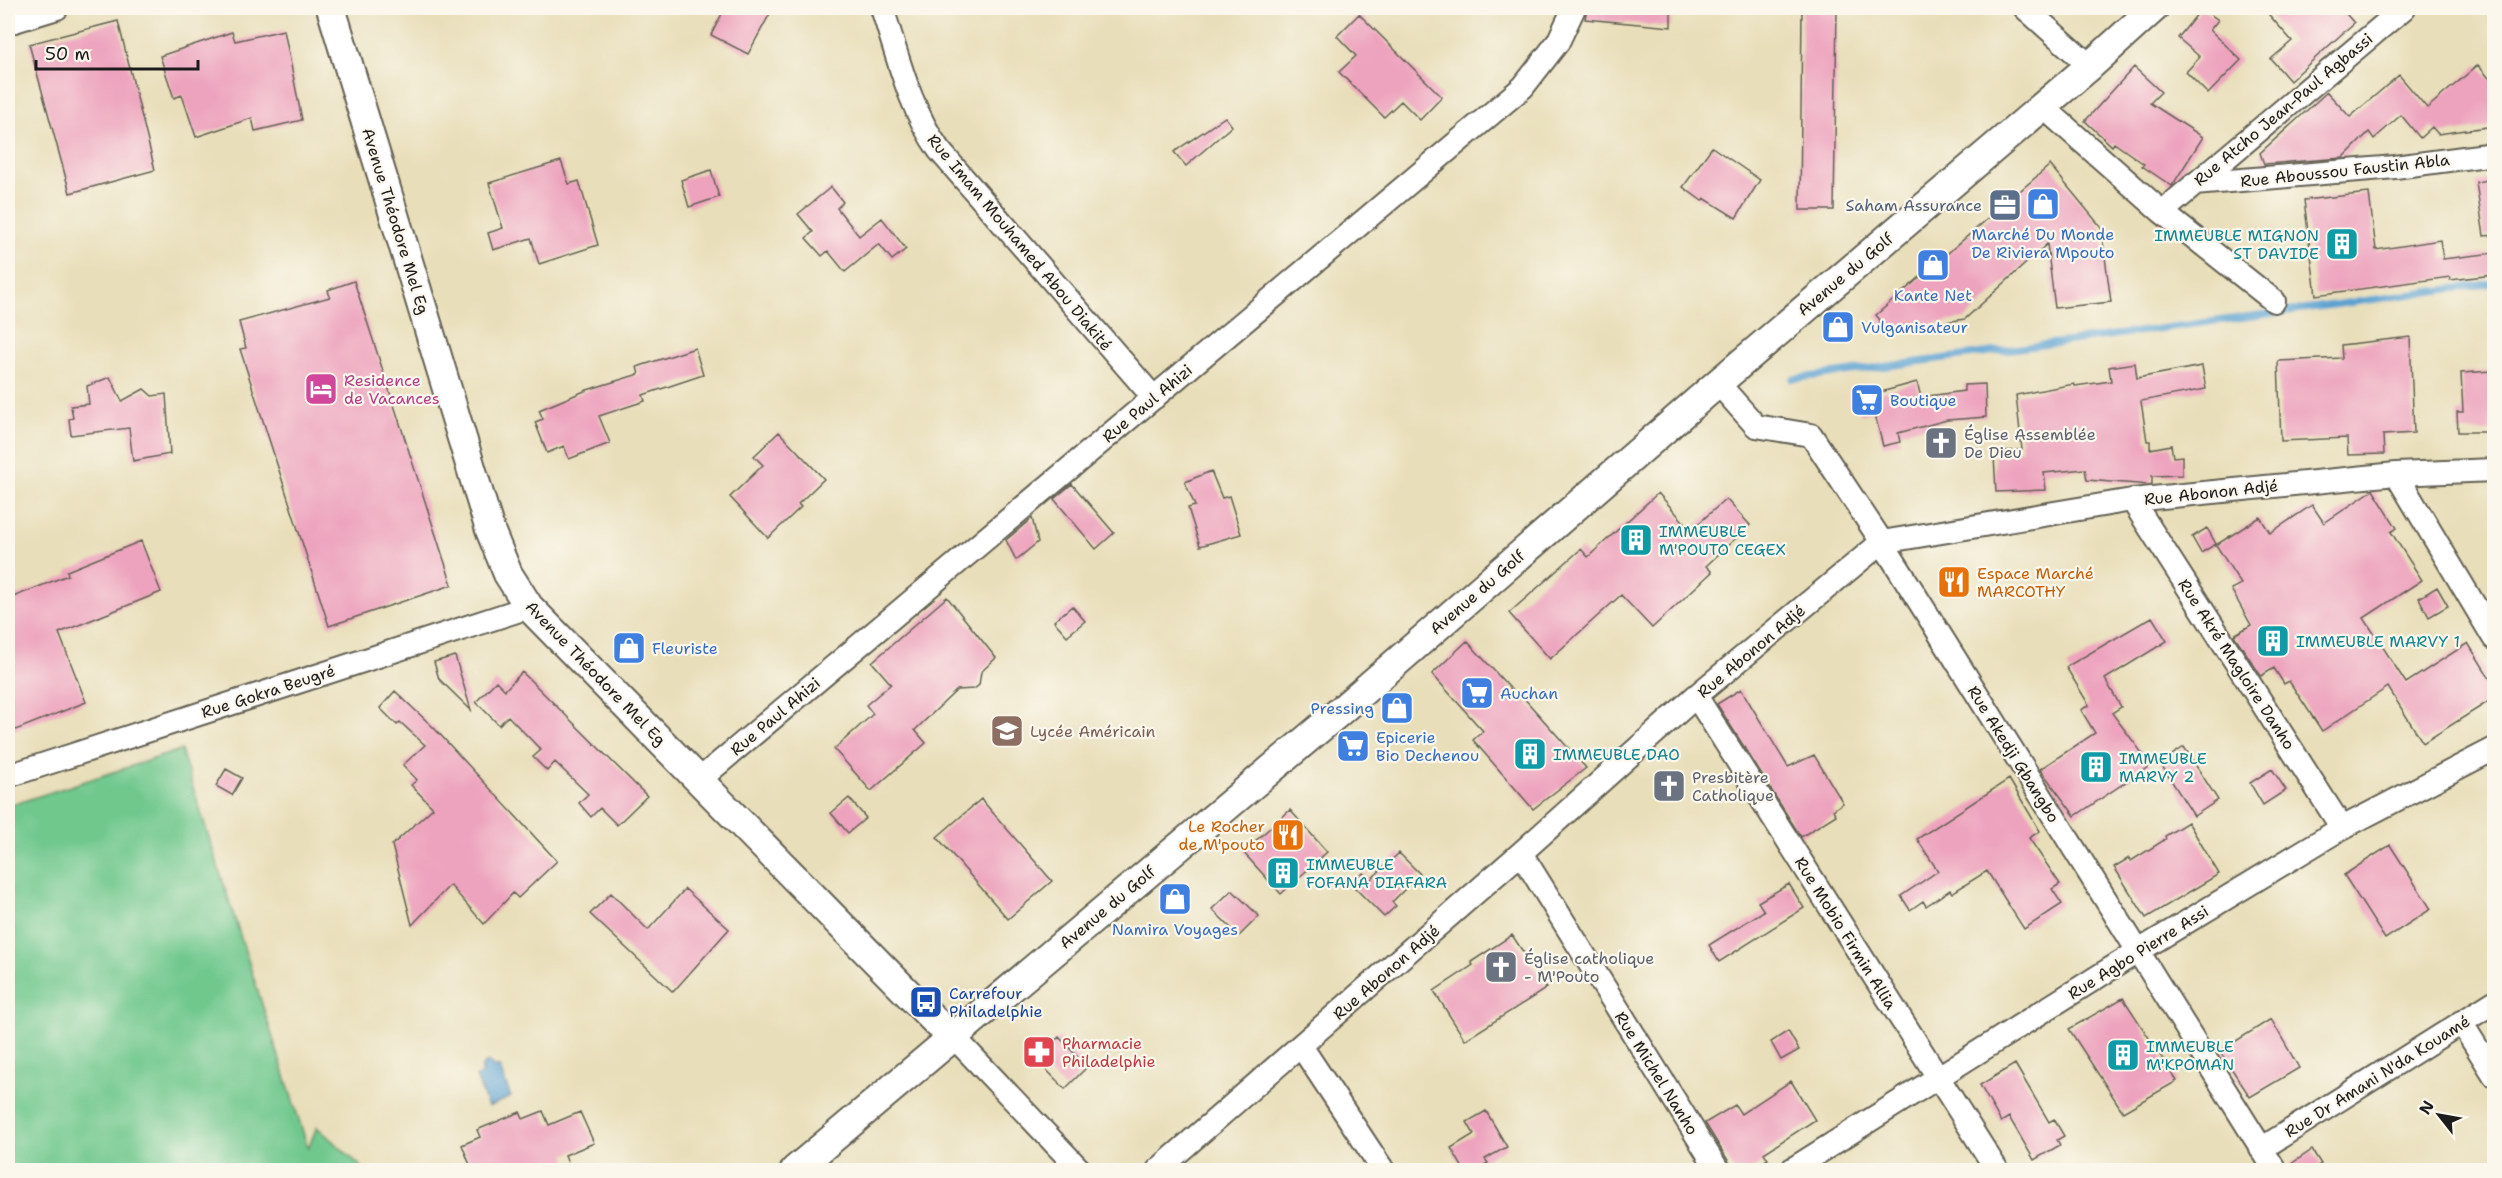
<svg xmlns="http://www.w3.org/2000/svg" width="2502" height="1178" font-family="'Shantell Sans',sans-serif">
  <rect width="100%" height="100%" fill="#fbf7ec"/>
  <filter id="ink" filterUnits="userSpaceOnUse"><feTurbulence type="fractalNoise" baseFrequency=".0167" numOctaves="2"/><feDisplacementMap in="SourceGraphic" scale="12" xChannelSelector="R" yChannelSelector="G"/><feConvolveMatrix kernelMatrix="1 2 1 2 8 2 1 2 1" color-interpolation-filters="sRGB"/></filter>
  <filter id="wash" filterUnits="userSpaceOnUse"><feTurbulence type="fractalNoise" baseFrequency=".008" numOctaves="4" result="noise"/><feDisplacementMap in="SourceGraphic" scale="24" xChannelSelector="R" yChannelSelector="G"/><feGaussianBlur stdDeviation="1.35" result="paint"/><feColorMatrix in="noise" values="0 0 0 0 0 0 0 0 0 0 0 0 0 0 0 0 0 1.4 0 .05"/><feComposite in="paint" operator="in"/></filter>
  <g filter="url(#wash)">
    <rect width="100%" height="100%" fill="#e8deb9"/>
    <path fill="#70c88d" stroke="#467254" stroke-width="1.5" d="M181 750 308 1148 317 1127 365 1170H8V806Z"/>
    <path fill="#5ba2d1" stroke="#3c5f76" stroke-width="1.5" d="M488 1062 495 1068 499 1066 511 1097 488 1107 476 1077 482 1074V1066Z"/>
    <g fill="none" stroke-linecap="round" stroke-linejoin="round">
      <path stroke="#5ba2d1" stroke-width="7" d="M1793 379 2494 283"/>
    </g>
    <g id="blocks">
      <path fill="#eda3bd" d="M725 8H773L748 54 711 35Z
        M1587 8H1671V27L1585 19Z
        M1802 8H1837L1834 210H1800Z
        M2202 8 2218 20 2210 30 2241 60 2208 94 2186 72 2200 57 2178 38Z
        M2263 8H2341L2354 23 2290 81 2271 59 2292 41Z
        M1359 14 1442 97 1420 120 1401 101 1384 117 1339 72 1356 56 1337 36Z
        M118 21 155 170 70 193 29 44Z
        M284 30 302 120 255 131 252 118 196 137 182 95 174 98 160 56 232 32 235 41Z
        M2478 65 2494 84V126L2438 134 2432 127 2420 138 2401 115 2374 139 2369 132 2343 158 2264 164 2260 153 2327 92 2350 117 2399 75 2427 108Z
        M2134 67 2161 92 2150 103 2203 137 2172 186 2142 166 2144 164 2114 143 2112 146 2085 121Z
        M1225 117 1232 126 1186 166 1174 152Z
        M1712 147 1760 180 1736 218 1704 198 1702 201 1683 187Z
        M561 161 569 184 579 181 598 245 539 264 531 238 493 250 488 233 503 228 489 183Z
        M2050 165 2101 227 2111 302 2055 308 2047 244 1965 319 1880 332V320L1876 315Z
        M711 170 719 197 689 207 681 180Z
        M2494 179V235L2484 236 2476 182Z
        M831 187 843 202 837 208 859 236 882 218 906 249 892 260 879 244 845 272 828 251 822 256 806 238 813 232 798 214Z
        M2369 193 2376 250 2440 240 2443 259 2494 253V275L2450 280V277L2316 295 2304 200Z
        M354 281 452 585 329 626 240 349 246 348 239 322 330 297 328 290Z
        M2410 337 2414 433 2383 435 2384 454 2348 455 2347 438 2281 441 2278 361 2342 358 2341 345Z
        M695 348 703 375 643 395 645 401 599 416 610 443 569 459 564 446 547 453 535 422 543 419 539 410 587 390 639 374 637 367Z
        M2135 363 2137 378 2202 366 2206 389 2141 401 2147 441H2150V449L2171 445 2173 457 2182 456V475L2152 476V484L2150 485 2087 480 2085 469 2044 473 2046 490 1996 492 1994 456 2006 455V451L2022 450 2016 395 2074 384 2075 386 2111 381 2109 367Z
        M2494 371V432H2458L2457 412H2463L2461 373Z
        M110 377 122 401 144 389 152 396 166 394 170 454 133 461 129 428 71 435 69 419 73 418 71 406 89 404 87 386Z
        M1917 382 1921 397 1964 391V385L1985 384 1986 417 1947 420 1898 433 1900 442 1883 446 1874 411 1861 415 1856 399Z
        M779 432 824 479 798 504 801 507 768 538 730 497 763 465 754 456Z
        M1211 471 1222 498 1229 496 1241 534 1200 546 1188 508 1195 506 1185 482Z
        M1072 484 1114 533 1096 549 1054 499Z
        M2373 490 2397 528 2391 532 2422 580 2364 618 2406 683 2468 643 2494 685V698L2423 743 2388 687 2322 731 2289 681 2284 684 2274 668 2261 676 2234 635 2251 625 2231 589 2241 584 2216 545 2260 517 2270 533 2312 505 2324 523Z
        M1658 493 1691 530 1726 499 1750 525 1706 566 1712 572 1652 628 1621 595 1550 659 1509 613 1581 549 1588 557Z
        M1032 518 1038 542 1016 560 1006 540Z
        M2207 528 2216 544 2201 553 2192 537Z
        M141 541 161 592 59 633 86 702 8 733V599L68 575 67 571Z
        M2437 587 2448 606 2429 617 2419 598Z
        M947 597 996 658 981 672 979 685 974 689 957 690 915 730 926 743 871 791 834 749 873 714 866 705 891 684 872 662Z
        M1072 606 1085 621 1067 636 1054 621Z
        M2152 617 2167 641 2105 679 2121 707 2112 713 2151 765 2075 816 2040 769 2095 733 2081 710 2089 705 2066 667Z
        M1467 641 1519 698 1522 696 1586 768 1533 809 1473 740 1483 731 1432 674Z
        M455 656 471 710 439 679 434 662Z
        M522 672 647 796 617 825 600 808 591 817 579 803 588 794 555 762 547 771 533 757 541 750 508 716 499 725 476 702 496 681 505 690Z
        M1741 689 1788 767 1814 755 1843 803 1833 810 1836 815 1801 837 1717 704Z
        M395 691 434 728 557 861 518 898 513 893 484 924 450 885 412 925 392 845 433 808 411 785 417 780 403 765 425 745 400 722 397 725 380 708Z
        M2184 747 2218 800 2194 816 2160 763Z
        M226 769 242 778 232 795 216 786Z
        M2272 769 2286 790 2263 805 2250 783Z
        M2009 779 2040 831 2029 838 2060 884 2052 889 2062 904 2024 929 1987 871 1952 893 1950 890 1926 906 1923 901 1910 910 1901 896 1938 871 1917 839Z
        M849 798 866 818 848 833 831 813Z
        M981 799 1052 881 1008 919 937 837Z
        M1290 810 1327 852 1281 894 1243 852Z
        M2188 822 2219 874 2146 918 2114 867 2129 858 2131 861 2166 839 2165 836Z
        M2390 845 2431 909 2385 939 2344 875Z
        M1399 853 1420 874 1392 902 1396 906 1384 917 1352 885 1363 873 1370 880Z
        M1789 884 1804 908 1719 962 1709 945 1764 911 1758 902Z
        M685 889 729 929 673 992 590 914 611 893 648 930Z
        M1232 890 1259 916 1239 936 1212 909Z
        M1512 935 1547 988 1465 1040 1434 991 1473 965 1471 962Z
        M2123 998 2177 1081 2123 1112 2069 1029Z
        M2271 1019 2299 1068 2250 1097 2220 1051Z
        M1788 1031 1799 1050 1781 1060 1771 1042Z
        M1059 1037 1087 1067 1065 1089 1036 1059Z
        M2015 1064 2049 1122 2054 1119 2064 1136 2057 1140 2060 1145 2034 1160 2009 1117 2001 1122 1980 1085Z
        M1791 1081 1815 1120 1764 1153 1768 1159 1749 1170H1734L1705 1123 1735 1105 1741 1114Z
        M543 1111 549 1125 580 1112 594 1143 565 1155 571 1170H472L462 1145 480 1137 477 1130 520 1112 523 1119Z
        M1486 1111 1507 1147 1485 1159 1488 1163 1475 1170H1464L1451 1148 1474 1134 1467 1122Z
        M2312 1150 2321 1164 2311 1170H2288V1166Z"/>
    </g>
  </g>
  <g filter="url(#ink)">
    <use href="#blocks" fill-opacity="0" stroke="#636053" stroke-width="1.5"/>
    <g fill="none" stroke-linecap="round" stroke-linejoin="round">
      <defs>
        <path id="minor" d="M882 8C898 57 909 107 939 150L1154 398
          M2025 8 2090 66
          M8 23 57 8
          M2042 106 2162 212 2274 301
          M2194 184 2395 167 2494 154
          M2162 212 2404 8
          M1718 383 1756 426 1811 435 1882 542 2275 1170
          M2396 474 2494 638
          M2132 500 2342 828
          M1696 696 1997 1170
          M8 776 529 607
          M699 780 1523 87 1558 42 1574 8
          M1521 853 1718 1170
          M2461 1022 2494 1075
          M954 1037 1080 1170
          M1301 1046 1383 1170
          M2261 1149 2494 1002
          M1158 1170 1521 853 1696 696 1882 542 2132 500 2396 474 2494 470
          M1791 1170 2137 952 2342 828 2494 749"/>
        <path id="major" d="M331 8 490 530 508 574 529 607 937 1023 954 1037
          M795 1170 1338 713 1718 383 2090 66 2154 8"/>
      </defs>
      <use href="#minor" stroke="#636053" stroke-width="26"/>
      <use href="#major" stroke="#636053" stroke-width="32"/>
      <use href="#minor" stroke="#fff" stroke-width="22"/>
      <use href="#major" stroke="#fff" stroke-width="28"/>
    </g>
  </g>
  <defs>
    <symbol id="shop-square" viewBox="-11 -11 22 22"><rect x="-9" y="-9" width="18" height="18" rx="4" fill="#3f7fe0" stroke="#fbf7ec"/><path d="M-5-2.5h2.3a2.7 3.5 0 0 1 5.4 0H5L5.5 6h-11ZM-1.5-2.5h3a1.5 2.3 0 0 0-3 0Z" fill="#fff"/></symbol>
    <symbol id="office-square" viewBox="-11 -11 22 22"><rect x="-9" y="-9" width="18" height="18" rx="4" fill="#5c6f8a" stroke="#fbf7ec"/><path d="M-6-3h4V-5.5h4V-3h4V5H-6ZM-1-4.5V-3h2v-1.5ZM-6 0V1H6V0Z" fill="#fff"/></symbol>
    <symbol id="building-square" viewBox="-11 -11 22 22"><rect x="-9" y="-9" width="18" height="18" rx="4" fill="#0f9aa8" stroke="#fbf7ec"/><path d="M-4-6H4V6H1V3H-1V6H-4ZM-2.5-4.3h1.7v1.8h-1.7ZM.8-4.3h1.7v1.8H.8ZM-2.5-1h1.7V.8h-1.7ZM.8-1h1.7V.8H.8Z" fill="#fff"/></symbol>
    <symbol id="hotel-square" viewBox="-11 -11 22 22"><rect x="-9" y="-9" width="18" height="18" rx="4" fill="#d1479c" stroke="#fbf7ec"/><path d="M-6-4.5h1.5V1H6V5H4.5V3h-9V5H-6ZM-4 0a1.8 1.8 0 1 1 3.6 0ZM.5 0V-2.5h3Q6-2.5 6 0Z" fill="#fff"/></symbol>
    <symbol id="supermarket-square" viewBox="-11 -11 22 22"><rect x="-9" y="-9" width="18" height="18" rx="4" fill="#3f7fe0" stroke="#fbf7ec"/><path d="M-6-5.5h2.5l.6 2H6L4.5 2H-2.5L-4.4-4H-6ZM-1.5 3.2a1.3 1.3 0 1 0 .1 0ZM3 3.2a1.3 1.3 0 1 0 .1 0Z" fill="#fff"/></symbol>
    <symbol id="church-square" viewBox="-11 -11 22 22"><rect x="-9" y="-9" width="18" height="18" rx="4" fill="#6b7280" stroke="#fbf7ec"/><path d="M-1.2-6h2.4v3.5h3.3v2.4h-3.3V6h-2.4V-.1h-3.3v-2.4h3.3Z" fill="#fff"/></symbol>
    <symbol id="restaurant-square" viewBox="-11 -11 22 22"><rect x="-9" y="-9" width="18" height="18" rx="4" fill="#e8710a" stroke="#fbf7ec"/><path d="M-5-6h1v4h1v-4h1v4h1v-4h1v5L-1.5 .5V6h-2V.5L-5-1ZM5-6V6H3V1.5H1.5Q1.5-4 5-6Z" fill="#fff"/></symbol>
    <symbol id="school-square" viewBox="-11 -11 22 22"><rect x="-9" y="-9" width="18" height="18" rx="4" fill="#8d6e63" stroke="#fbf7ec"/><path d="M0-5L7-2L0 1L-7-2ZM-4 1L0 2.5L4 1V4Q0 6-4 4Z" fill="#fff"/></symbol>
    <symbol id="bus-square" viewBox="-11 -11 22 22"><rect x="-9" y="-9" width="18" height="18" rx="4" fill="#1a4fb4" stroke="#fbf7ec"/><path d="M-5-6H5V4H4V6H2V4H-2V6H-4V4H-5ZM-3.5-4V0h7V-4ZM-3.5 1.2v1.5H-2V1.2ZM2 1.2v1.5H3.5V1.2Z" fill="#fff"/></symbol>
    <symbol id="pharmacy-square" viewBox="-11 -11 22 22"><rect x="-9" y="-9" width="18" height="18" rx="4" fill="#e0444e" stroke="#fbf7ec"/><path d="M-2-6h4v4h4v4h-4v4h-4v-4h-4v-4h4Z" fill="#fff"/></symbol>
  </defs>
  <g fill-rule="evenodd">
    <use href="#shop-square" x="2024" y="185" width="38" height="38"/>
    <use href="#office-square" x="1986" y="186" width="38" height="38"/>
    <use href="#building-square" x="2323" y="225" width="38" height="38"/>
    <use href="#shop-square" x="1914" y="246" width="38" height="38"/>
    <use href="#shop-square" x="1819" y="308" width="38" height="38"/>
    <use href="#hotel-square" x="302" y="370" width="38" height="38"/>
    <use href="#supermarket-square" x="1848" y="381" width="38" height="38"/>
    <use href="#church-square" x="1922" y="424" width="38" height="38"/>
    <use href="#building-square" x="1617" y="521" width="38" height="38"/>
    <use href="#restaurant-square" x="1935" y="563" width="38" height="38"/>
    <use href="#building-square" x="2254" y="622" width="38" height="38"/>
    <use href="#shop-square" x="610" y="629" width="38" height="38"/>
    <use href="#supermarket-square" x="1458" y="674" width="38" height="38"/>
    <use href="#shop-square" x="1378" y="689" width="38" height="38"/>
    <use href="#school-square" x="988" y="712" width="38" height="38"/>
    <use href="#supermarket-square" x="1334" y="727" width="38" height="38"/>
    <use href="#building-square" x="1511" y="735" width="38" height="38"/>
    <use href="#building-square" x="2077" y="748" width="38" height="38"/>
    <use href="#church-square" x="1650" y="767" width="38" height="38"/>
    <use href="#restaurant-square" x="1269" y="816" width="38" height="38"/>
    <use href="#building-square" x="1264" y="854" width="38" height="38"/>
    <use href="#shop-square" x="1156" y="880" width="38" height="38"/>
    <use href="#church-square" x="1482" y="948" width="38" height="38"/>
    <use href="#bus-square" x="907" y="983" width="38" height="38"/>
    <use href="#pharmacy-square" x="1020" y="1033" width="38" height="38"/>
    <use href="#building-square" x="2104" y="1036" width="38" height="38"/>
  </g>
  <g text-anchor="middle" stroke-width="4.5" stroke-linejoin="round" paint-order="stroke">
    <g font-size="16" fill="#1c1c1c" stroke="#fbf7ec">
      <text transform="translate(2283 109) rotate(-40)" y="6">Rue Atcho Jean-Paul Agbassi</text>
      <text transform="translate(2345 170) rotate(-6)" y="6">Rue Aboussou Faustin Abla</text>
      <text transform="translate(396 221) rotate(73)" y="6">Avenue Théodore Mel Eg</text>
      <text transform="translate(1020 242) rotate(50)" y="6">Rue Imam Mouhamed Abou Diakité</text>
      <text transform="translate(1845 274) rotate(-40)" y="6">Avenue du Golf</text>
      <text transform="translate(1147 403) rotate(-40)" y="6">Rue Paul Ahizi</text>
      <text transform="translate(2211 492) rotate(-6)" y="6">Rue Abonon Adjé</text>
      <text transform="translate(1477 592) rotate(-41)" y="6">Avenue du Golf</text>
      <text transform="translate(1751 651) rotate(-40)" y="6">Rue Abonon Adjé</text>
      <text transform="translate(2237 664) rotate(57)" y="6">Rue Akré Magloire Danho</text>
      <text transform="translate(596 673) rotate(46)" y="6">Avenue Théodore Mel Eg</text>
      <text transform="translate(268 691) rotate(-18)" y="6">Rue Gokra Beugré</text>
      <text transform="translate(775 716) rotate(-40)" y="6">Rue Paul Ahizi</text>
      <text transform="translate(2014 754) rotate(58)" y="6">Rue Akedji Gbangbo</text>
      <text transform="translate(1107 907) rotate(-40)" y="6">Avenue du Golf</text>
      <text transform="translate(1846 933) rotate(58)" y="6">Rue Mobio Firmin Allia</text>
      <text transform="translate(2138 952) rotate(-32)" y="6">Rue Agbo Pierre Assi</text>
      <text transform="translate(1386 972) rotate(-41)" y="6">Rue Abonon Adjé</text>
      <text transform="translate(1657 1073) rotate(58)" y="6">Rue Michel Nanho</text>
      <text transform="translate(2377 1076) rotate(-32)" y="6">Rue Dr Amani N'da Kouamé</text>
    </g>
    <g font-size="16" fill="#4e5e75" stroke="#fbf7ec" text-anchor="end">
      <text x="1982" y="211">Saham Assurance</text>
    </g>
    <g font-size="16" fill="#366cbe" stroke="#fbf7ec" text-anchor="start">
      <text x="2043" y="240" text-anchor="middle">Marché Du Monde<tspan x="2043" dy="18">De Riviera Mpouto</tspan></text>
      <text x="1933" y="301" text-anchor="middle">Kante Net</text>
      <text x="1861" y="333">Vulganisateur</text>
      <text x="1890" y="406">Boutique</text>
      <text x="652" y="654">Fleuriste</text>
      <text x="1500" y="699">Auchan</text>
      <text x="1374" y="714" text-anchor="end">Pressing</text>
      <text x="1376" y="743">Epicerie<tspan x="1376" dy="18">Bio Dechenou</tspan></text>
      <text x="1175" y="935" text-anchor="middle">Namira Voyages</text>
    </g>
    <g font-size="16" fill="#0d838f" stroke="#fbf7ec" text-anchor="start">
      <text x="2319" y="241" text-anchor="end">IMMEUBLE MIGNON<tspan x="2319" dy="18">ST DAVIDE</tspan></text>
      <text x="1659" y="537">IMMEUBLE<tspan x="1659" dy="18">M'POUTO CEGEX</tspan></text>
      <text x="2296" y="647">IMMEUBLE MARVY 1</text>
      <text x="1553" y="760">IMMEUBLE DAO</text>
      <text x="2119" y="764">IMMEUBLE<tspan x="2119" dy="18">MARVY 2</tspan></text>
      <text x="1306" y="870">IMMEUBLE<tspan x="1306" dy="18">FOFANA DIAFARA</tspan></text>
      <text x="2146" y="1052">IMMEUBLE<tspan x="2146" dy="18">M'KPOMAN</tspan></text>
    </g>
    <g font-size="16" fill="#b23c85" stroke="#fbf7ec" text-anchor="start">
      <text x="344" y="386">Residence<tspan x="344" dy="18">de Vacances</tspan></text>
    </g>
    <g font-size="16" fill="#5b616d" stroke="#fbf7ec" text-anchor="start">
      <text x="1964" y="440">Église Assemblée<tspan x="1964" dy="18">De Dieu</tspan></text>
      <text x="1692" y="783">Presbitère<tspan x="1692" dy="18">Catholique</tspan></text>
      <text x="1524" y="964">Église catholique<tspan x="1524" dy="18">- M'Pouto</tspan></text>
    </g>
    <g font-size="16" fill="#c56008" stroke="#fbf7ec" text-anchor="start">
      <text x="1977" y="579">Espace Marché<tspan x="1977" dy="18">MARCOTHY</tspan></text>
      <text x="1265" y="832" text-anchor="end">Le Rocher<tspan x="1265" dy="18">de M'pouto</tspan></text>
    </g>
    <g font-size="16" fill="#785e54" stroke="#fbf7ec" text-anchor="start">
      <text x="1030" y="737">Lycée Américain</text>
    </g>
    <g font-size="16" fill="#164399" stroke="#fbf7ec" text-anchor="start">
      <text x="949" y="999">Carrefour<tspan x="949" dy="18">Philadelphie</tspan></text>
    </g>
    <g font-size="16" fill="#be3a42" stroke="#fbf7ec" text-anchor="start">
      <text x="1062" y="1049">Pharmacie<tspan x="1062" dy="18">Philadelphie</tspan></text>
    </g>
  </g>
  <rect width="2502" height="1178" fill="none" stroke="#fbf7ec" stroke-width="30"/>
  <g transform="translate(2439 1115) rotate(301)" stroke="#fbf7ec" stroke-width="4.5" paint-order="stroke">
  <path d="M0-4.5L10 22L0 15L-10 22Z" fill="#1c1c1c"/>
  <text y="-9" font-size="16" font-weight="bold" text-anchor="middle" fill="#1c1c1c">N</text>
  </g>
  <path d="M36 60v9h162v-9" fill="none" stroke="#1c1c1c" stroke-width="3"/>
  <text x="45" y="60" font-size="18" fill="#1c1c1c" stroke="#fbf7ec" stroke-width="4.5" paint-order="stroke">50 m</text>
</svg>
